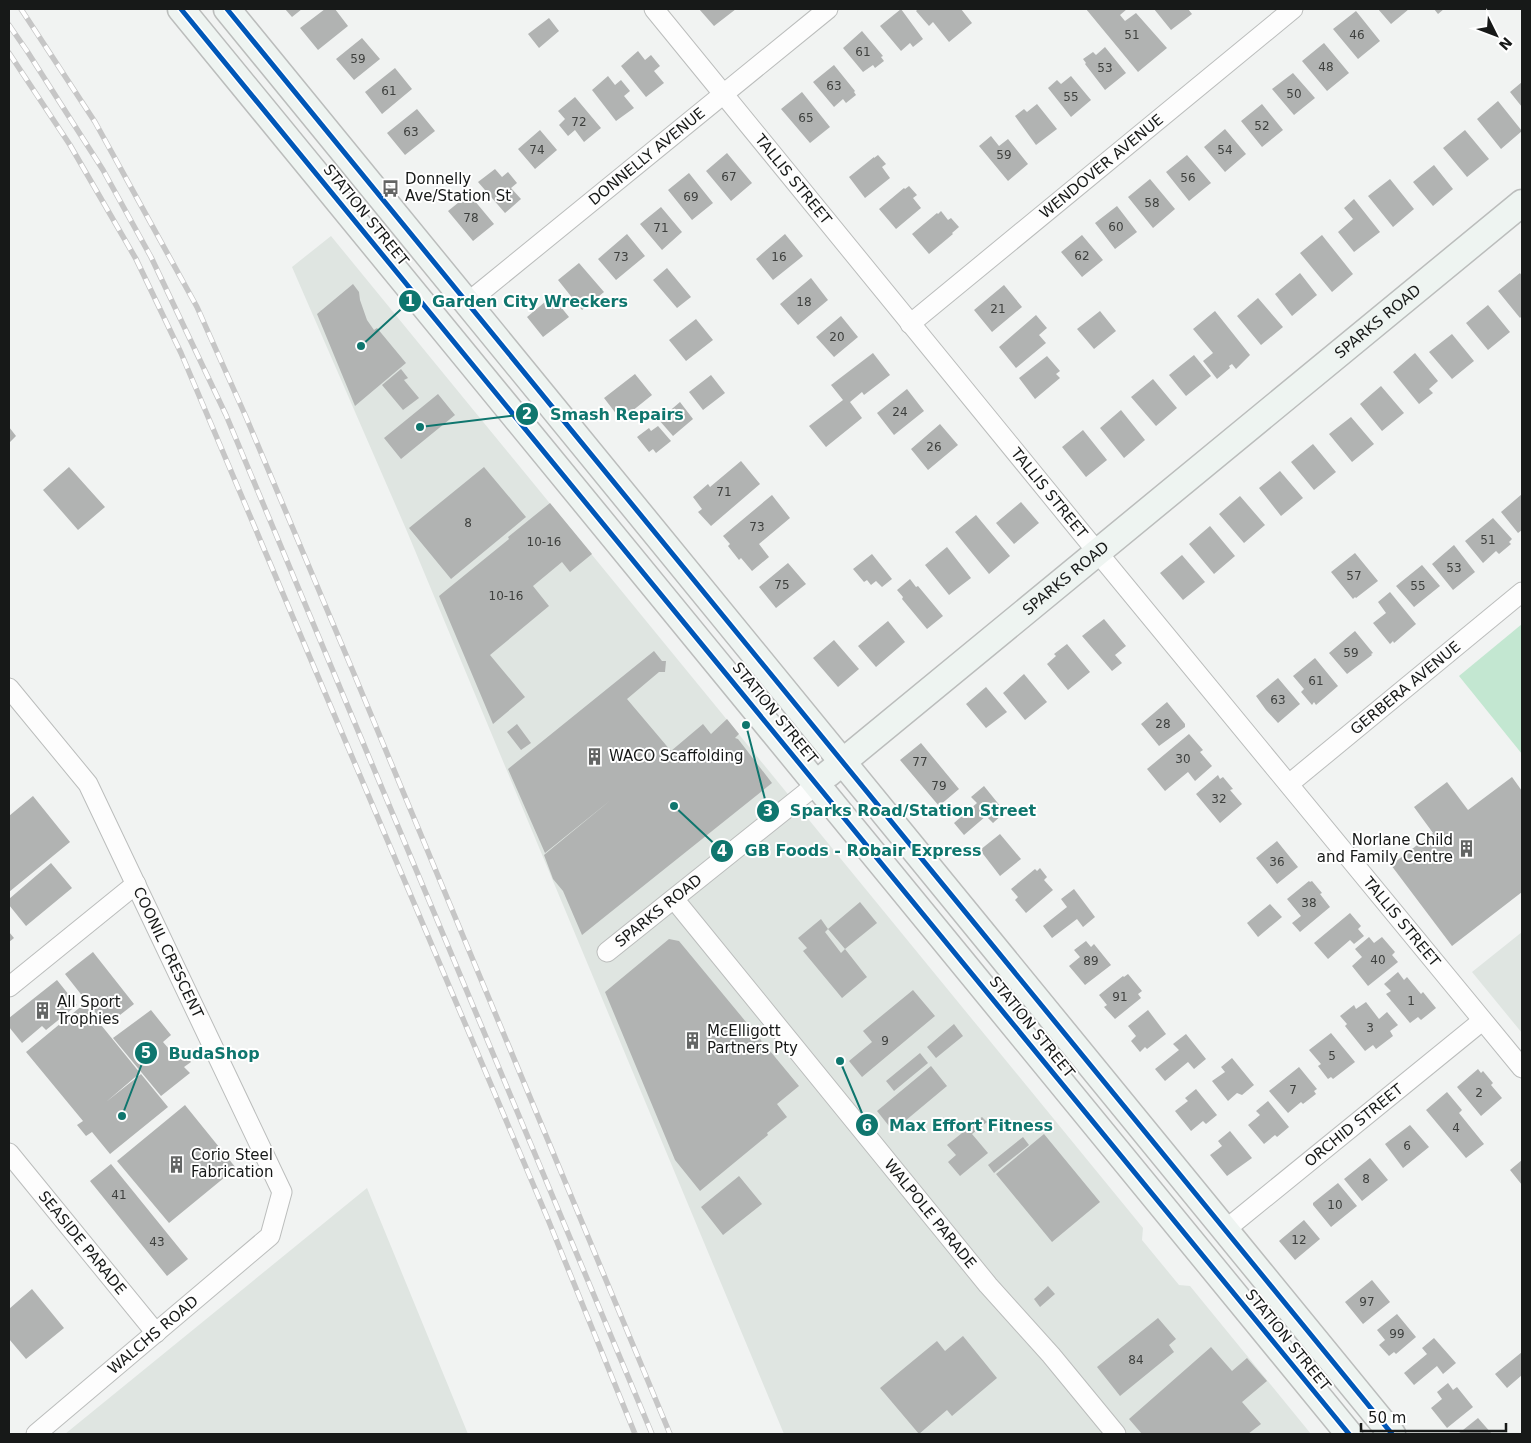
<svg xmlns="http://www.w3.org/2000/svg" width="1531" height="1443" font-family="'DejaVu Sans',sans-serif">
  <rect width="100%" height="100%" fill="#f1f3f2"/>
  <path fill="#dfe5e1" d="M331 236 1143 1228 1142 1240 1179 1285 1190 1286 1311 1434H784L406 529 292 267Z
    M1522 932V1033L1472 972Z
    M367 1188 468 1434H65Z"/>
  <path fill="#c3e7d1" d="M1522 624V754L1459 676Z"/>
  <path fill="#b1b3b2" d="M285 9H302L292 17Z
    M325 9H335L348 26 318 50 300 28Z
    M699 9H736L714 26Z
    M901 9 923 39 913 47 910 43 901 51 880 26Z
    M918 9H961L972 23 949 42 933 22 929 26 916 11Z
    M1086 9H1127L1120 15 1125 21 1136 13 1167 48 1138 72Z
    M1154 9H1188L1192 14 1171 30Z
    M1378 9H1409L1391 24Z
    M1434 9H1444L1438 14Z
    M1356 11 1380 41 1358 59 1333 29Z
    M549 18 559 31 539 48 528 34Z
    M862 31 883 56 881 57 884 61 875 68 873 65 863 72 843 48Z
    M362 38 380 59 354 80 336 59Z
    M1324 43 1349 73 1327 91 1302 61Z
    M1105 47 1126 73 1105 90 1085 64 1086 63 1083 59 1093 52 1096 55Z
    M638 51 645 60 651 55 660 66 654 71 664 83 646 97 621 66Z
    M834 65 855 91 854 92 856 95 846 103 843 99 834 107 813 82Z
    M395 68 412 89 382 114 365 92Z
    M1293 73 1315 98 1294 115 1272 89Z
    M608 76 615 85 621 80 630 91 624 96 634 108 616 121 592 90Z
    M1071 76 1091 100 1071 117 1048 88 1057 80 1061 84Z
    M1522 82V107L1510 92Z
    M802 92 830 127 810 143 781 109Z
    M575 97 601 128 584 142 575 130 568 136 559 125 565 119 558 111Z
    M1498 101 1522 131 1501 149 1477 119Z
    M1037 104 1057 129 1036 145 1015 116 1024 109 1027 112Z
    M1262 104 1283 130 1262 147 1241 121Z
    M417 109 435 131 405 155 387 133Z
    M1225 129 1246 154 1225 172 1204 147Z
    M540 130 557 150 535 169 518 149Z
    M1465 130 1489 159 1467 177 1443 148Z
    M991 136 999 146 1008 139 1028 164 1008 181 979 146Z
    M727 153 752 183 731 201 706 171Z
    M878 155 886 164 882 167 890 178 865 198 849 177 874 157V158Z
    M1187 155 1211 183 1189 201 1166 172Z
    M1434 165 1453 189 1433 206 1413 182Z
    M495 169 502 177 508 172 517 183 511 188 521 199 505 213 478 182Z
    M689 173 713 203 692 220 668 190Z
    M1150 179 1175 209 1153 228 1128 197Z
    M1390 179 1414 209 1393 227 1368 196Z
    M909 186 917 195 913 198 921 208 896 229 879 209 904 188 905 189Z
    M469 194 494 224 473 241 448 211Z
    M1354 199 1380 232 1354 252 1338 232 1353 219 1344 208Z
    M1117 206 1137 232 1115 249 1095 223Z
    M661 207 682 232 662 250 640 224Z
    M941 211 948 220 951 218 959 227 952 233 953 234 929 254 912 234 937 213 938 214Z
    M627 234 645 256 616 280 598 259Z
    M785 234 803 256 773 280 756 259Z
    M1082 235 1103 260 1082 277 1061 252Z
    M1322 235 1353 274 1332 292 1300 253Z
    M579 263 604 292 582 310 558 280Z
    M667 268 691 297 677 308 653 280Z
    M1300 273 1317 295 1292 316 1275 294Z
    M1520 273 1522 276V316L1520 318 1498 291Z
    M811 278 828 300 798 325 780 304Z
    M353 284 359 292 360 300 367 320 374 330 377 328 406 363 355 406 317 314Z
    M1004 285 1022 307 992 332 974 310Z
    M552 296 569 317 543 337 527 317Z
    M1258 298 1283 327 1261 345 1237 316Z
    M1488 305 1510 332 1488 350 1466 323Z
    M1100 311 1116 331 1094 349 1077 329Z
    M1215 311 1250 355 1236 369 1232 364 1229 366 1230 368 1217 379 1203 361 1213 353 1193 329Z
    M1036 315 1047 328 1039 335 1046 343 1016 368 999 347Z
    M841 316 858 337 834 357 816 337Z
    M696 319 713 340 686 361 669 340Z
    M1452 334 1474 361 1452 379 1429 352Z
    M873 353 890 375 864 395 862 392 850 402 862 418 826 447 809 426 843 400 831 385Z
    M1415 353 1438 381 1429 389 1433 393 1419 404 1393 372Z
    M1194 355 1211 376 1186 396 1169 375Z
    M1047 356 1060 371 1056 374 1060 378 1035 399 1019 378Z
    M401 369 408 378 404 380 419 398 403 410 382 385Z
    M635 374 652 395 621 420 604 398Z
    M711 375 725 393 703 410 689 392Z
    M1153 379 1177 408 1156 426 1131 397Z
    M1381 386 1404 413 1382 431 1360 404Z
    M907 389 924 411 894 435 877 413Z
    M438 394 455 415 401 459 384 438Z
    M680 402 693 419 673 436 659 420Z
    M1121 410 1145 440 1124 458 1100 428Z
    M1351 417 1374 444 1352 462 1329 434Z
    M940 424 958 445 928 470 911 449Z
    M658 426 671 441 656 453 653 449 649 452 637 437 649 428 651 431Z
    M9 427 16 436 9 443Z
    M1083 430 1107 460 1086 477 1062 447Z
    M1313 444 1336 472 1314 490 1291 462Z
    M741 461 760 484 711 526 698 512 702 509 693 497 708 484 710 487Z
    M69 467 105 507 78 530 43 490Z
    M484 467 526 517 451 579 409 528Z
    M1280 471 1303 498 1281 516 1259 488Z
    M1522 494V530L1518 533 1501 512Z
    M772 495 790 518 759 544 769 557 752 571 741 558 739 560 728 546 730 544 723 536Z
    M1240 496 1265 525 1244 543 1219 514Z
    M1021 502 1039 523 1014 544 996 523Z
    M550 503 592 554 570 572 562 562 533 586 549 606 490 655 525 697 493 724 439 596 509 539 508 537Z
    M976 515 1010 556 989 574 955 532Z
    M1493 518 1512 539 1509 542 1511 544 1499 554 1496 551 1483 563 1465 541Z
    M1210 526 1235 556 1214 574 1189 544Z
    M1454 545 1475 572 1453 590 1432 564Z
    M947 547 971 578 949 595 925 565Z
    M1355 553 1378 581 1356 598 1355 597 1353 599 1331 572Z
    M872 554 892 579 882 587 876 581 871 585 867 580 864 582 853 569Z
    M1182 555 1205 582 1183 600 1160 573Z
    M788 563 806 584 776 608 759 587Z
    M1422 565 1440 586 1414 607 1396 586Z
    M910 579 916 587 918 586 943 616 927 629 902 599 903 597 897 590Z
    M1390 592 1416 624 1394 643 1393 641 1390 644 1373 623 1386 613 1378 602Z
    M1104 619 1126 646 1115 655 1122 663 1112 671 1082 636Z
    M888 621 905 642 876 667 858 646Z
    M1355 631 1373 653 1371 654 1372 655 1347 674 1329 653Z
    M834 640 859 669 838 687 813 658Z
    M1067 644 1090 672 1068 690 1047 664 1056 656 1054 654Z
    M654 651 662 661H666L665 672H659L627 699 671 751 703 724 711 734 727 719 739 734 735 738 738 739 772 783 582 935 563 891 553 879 544 855 612 799 545 853 508 769Z
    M1315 658 1338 686 1316 705 1314 702 1312 705 1301 692 1304 689 1293 676Z
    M1024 674 1047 702 1025 720 1003 693Z
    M1278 678 1300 704 1278 723 1266 710 1256 696Z
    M986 687 1007 712 986 728 966 704Z
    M1167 702 1185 724V727L1159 746 1141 724Z
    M517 724 531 743 521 750 507 732Z
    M1189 734 1203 750 1200 752 1212 766 1195 781 1188 772 1165 791 1147 769Z
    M921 743 959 789 939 806 900 760Z
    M1218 775 1220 779 1223 777 1233 789 1230 790 1242 804 1220 823 1196 794Z
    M1512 777 1522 791V892L1452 946 1391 865 1433 833 1414 807 1447 782 1468 810Z
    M984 786 1005 812 993 823 986 816 964 835 954 823 977 803 971 797Z
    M33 796 70 842 9 892V816Z
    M1000 834 1021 859 1000 876 980 850Z
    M1277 841 1298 867 1277 884 1256 858Z
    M51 863 72 888 26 926 9 905V899Z
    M1040 868 1047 877 1044 880 1053 890 1026 913 1015 900 1018 897 1011 889 1035 869 1037 871Z
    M1309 881 1310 882 1312 881 1322 893 1320 894 1330 907 1300 932 1292 923 1301 916 1287 899Z
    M1074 889 1095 917 1083 927 1077 919 1052 938 1043 926 1067 907 1061 899Z
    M860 902 877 923 845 949 828 929Z
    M1270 904 1282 917 1258 937 1247 923Z
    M1350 913 1361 926 1358 929 1364 936 1354 944 1350 940 1328 959 1314 943Z
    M821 919 828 929 825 932 841 953 845 949 867 977 842 998 803 951 807 948 798 938Z
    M9 932 14 938 9 942Z
    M1369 937 1374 943 1382 937 1395 952 1392 955 1398 962 1368 986 1352 966 1362 957 1355 949Z
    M669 939 679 941 799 1086 777 1104 787 1117 767 1133 768 1135 700 1191 675 1160 605 992Z
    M1086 941 1091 947 1094 944 1111 965 1085 985 1069 966 1080 957 1074 950Z
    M93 952 134 1004 106 1026 65 974Z
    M1398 972 1404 980 1407 977 1421 994 1423 992 1436 1008 1421 1020 1418 1017 1410 1023 1386 994 1391 991 1384 984Z
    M1128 974 1142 991 1138 994 1141 998 1115 1019 1104 1007 1107 1005 1099 995 1123 976 1124 977Z
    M57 980 77 1005 46 1030 42 1026 22 1043 9 1027V1018Z
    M913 990 935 1016 862 1077 849 1061 872 1042 863 1031Z
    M1366 1002 1379 1019 1387 1012 1398 1025 1390 1031 1393 1036 1376 1049 1373 1045 1365 1051 1345 1026 1347 1024 1340 1016 1354 1005 1356 1009Z
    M84 1004 140 1073 106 1102 141 1074 168 1107 110 1154 92 1132 86 1136 77 1125 83 1121 26 1052Z
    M151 1010 171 1035 163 1042 175 1056 182 1051 191 1062 184 1067 190 1073 161 1096 113 1038Z
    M1148 1010 1166 1034 1147 1049 1145 1047 1140 1052 1131 1041 1136 1036 1128 1026Z
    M954 1024 963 1036 936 1058 927 1047Z
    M1331 1033 1355 1062 1333 1079 1331 1077 1328 1079 1318 1066 1321 1064 1309 1050Z
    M1186 1034 1206 1059 1194 1069 1188 1062 1165 1081 1155 1069 1179 1050 1173 1044Z
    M920 1053 928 1063 894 1091 886 1081Z
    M1232 1058 1254 1085 1242 1095 1237 1093 1228 1101 1212 1081 1225 1072 1221 1067Z
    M931 1066 947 1086 893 1131 877 1111Z
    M1299 1067 1317 1089 1314 1091 1316 1094 1303 1104 1301 1102 1288 1113 1269 1091Z
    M1478 1069 1481 1073 1483 1071 1493 1083 1491 1085 1502 1098 1481 1116 1457 1087Z
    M1196 1089 1217 1115 1206 1124 1203 1121 1191 1131 1175 1111 1188 1101 1185 1098Z
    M1447 1092 1462 1110 1459 1113 1484 1144 1466 1158 1426 1110Z
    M1268 1101 1289 1127 1277 1137 1275 1135 1264 1144 1248 1125 1260 1115 1256 1111Z
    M185 1105 236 1168 169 1223 117 1161Z
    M982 1117 987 1122 972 1134 988 1153 960 1176 948 1162 956 1155 947 1145Z
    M1410 1125 1429 1147 1403 1168 1385 1144Z
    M1230 1131 1252 1158 1227 1176 1210 1155 1222 1146 1218 1141Z
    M1044 1134 1100 1202 1052 1242 996 1174Z
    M1023 1137 1029 1145 994 1173 988 1165Z
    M1370 1158 1388 1180 1362 1201 1344 1179Z
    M1522 1160V1185L1510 1170Z
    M111 1164 188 1259 167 1276 90 1181Z
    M739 1176 762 1204 723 1235 701 1207Z
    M1338 1183 1357 1206 1331 1227 1313 1205V1203Z
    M1304 1220 1320 1239 1295 1260 1279 1241Z
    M1372 1280 1390 1302 1363 1324 1345 1302Z
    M1048 1286 1055 1294 1040 1307 1034 1299Z
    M32 1289 64 1328 26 1359 9 1339V1309Z
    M1397 1314 1416 1337 1396 1354 1394 1352 1389 1356 1379 1345 1385 1340 1377 1330Z
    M1158 1318 1176 1339 1169 1345 1174 1352 1120 1396 1097 1367Z
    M963 1336 997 1378 952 1416 947 1410 919 1434 880 1388 937 1341 945 1351Z
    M1434 1338 1456 1363 1443 1374 1437 1366 1414 1385 1404 1373 1427 1354 1422 1348Z
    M1211 1347 1232 1371 1247 1358 1267 1381 1242 1402 1261 1424 1248 1434H1142L1129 1419Z
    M1522 1352V1375L1507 1388 1495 1374Z
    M1448 1383 1453 1390 1457 1387 1473 1407 1447 1428 1431 1408 1442 1399 1437 1392Z
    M1478 1418 1492 1434H1458Z"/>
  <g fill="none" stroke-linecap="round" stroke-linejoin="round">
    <defs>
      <g id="street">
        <path id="s1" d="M654 9 1080 531 1522 1068"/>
        <path id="s2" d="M467 303 828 9"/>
        <path id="s3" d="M910 324 1293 9"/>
        <path id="s4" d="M9 688 88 784 282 1192 270 1236 36 1434"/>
        <path id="s5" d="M1289 784 1522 592"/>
        <path id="s6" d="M674 899 988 1285 1051 1355 1116 1434"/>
        <path id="s7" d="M607 952 817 784"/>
        <path d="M9 987 136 884"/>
        <path id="s8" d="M9 1153 156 1333"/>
        <path id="s9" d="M1225 1230 1482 1021"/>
      </g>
      <g id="secondary">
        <path d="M181 9 1349 1434"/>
        <path d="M227 9 1392 1434"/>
        <path id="s10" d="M828 774 1522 203"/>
      </g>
    </defs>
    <use href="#street" stroke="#bbbdbc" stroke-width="21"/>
    <use href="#secondary" stroke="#bbbdbc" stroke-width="29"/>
    <use href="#street" stroke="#fdfdfd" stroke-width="19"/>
    <use href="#secondary" stroke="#eef4f1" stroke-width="26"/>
    <defs>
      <path id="rail" d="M21 9 95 122 197 307 246 417 352 669 670 1434
        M9 25 27 51 103 170 151 257 226 415 652 1434
        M9 53 70 145 136 259 181 353 547 1217 635 1434"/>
    </defs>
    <use href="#rail" stroke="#c6c6c6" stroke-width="5.5"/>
    <use href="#rail" stroke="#fff" stroke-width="4" stroke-dasharray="11" stroke-linecap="butt"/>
    <defs>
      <path id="cycleway" d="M181 9 1349 1434
        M227 9 1392 1434"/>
    </defs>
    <use href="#cycleway" stroke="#fff" stroke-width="8"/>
    <use href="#cycleway" stroke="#0057b8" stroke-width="5"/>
  </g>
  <defs>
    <symbol id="bus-bare" viewBox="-9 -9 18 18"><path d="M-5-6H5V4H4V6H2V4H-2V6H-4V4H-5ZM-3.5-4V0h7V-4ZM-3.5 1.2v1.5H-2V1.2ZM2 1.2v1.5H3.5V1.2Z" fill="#636564" stroke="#fff" stroke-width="2.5" paint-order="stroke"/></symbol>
    <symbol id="building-bare" viewBox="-9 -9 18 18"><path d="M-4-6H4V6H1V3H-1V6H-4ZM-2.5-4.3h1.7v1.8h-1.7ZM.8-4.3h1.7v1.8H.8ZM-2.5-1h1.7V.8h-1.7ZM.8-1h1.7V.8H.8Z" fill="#636564" stroke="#fff" stroke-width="2.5" paint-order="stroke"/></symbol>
  </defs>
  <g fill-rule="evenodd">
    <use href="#bus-bare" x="378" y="176" width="25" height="25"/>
    <use href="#building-bare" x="582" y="744" width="25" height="25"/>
    <use href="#building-bare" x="1454" y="836" width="25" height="25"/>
    <use href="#building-bare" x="30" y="998" width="25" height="25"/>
    <use href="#building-bare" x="680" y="1028" width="25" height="25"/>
    <use href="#building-bare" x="164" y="1152" width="25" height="25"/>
  </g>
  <g text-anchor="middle" stroke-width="4" stroke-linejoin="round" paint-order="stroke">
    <g font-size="12" fill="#3e403e">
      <text x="1132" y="39">51</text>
      <text x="1357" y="39">46</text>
      <text x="863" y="56">61</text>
      <text x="358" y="63">59</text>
      <text x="1326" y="71">48</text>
      <text x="1105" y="72">53</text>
      <text x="834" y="90">63</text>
      <text x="389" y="95">61</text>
      <text x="1294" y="98">50</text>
      <text x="1071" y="101">55</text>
      <text x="806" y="122">65</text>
      <text x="579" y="126">72</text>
      <text x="1262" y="130">52</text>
      <text x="411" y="136">63</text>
      <text x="537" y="154">74</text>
      <text x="1225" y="154">54</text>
      <text x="1004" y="159">59</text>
      <text x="729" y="181">67</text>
      <text x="1188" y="182">56</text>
      <text x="691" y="201">69</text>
      <text x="1152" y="207">58</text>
      <text x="471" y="222">78</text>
      <text x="1116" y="231">60</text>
      <text x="661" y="232">71</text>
      <text x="1082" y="260">62</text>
      <text x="621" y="261">73</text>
      <text x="779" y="261">16</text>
      <text x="804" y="306">18</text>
      <text x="998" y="313">21</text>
      <text x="837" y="341">20</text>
      <text x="900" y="416">24</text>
      <text x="934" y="451">26</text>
      <text x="724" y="496">71</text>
      <text x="468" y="527">8</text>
      <text x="757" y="531">73</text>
      <text x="1488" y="544">51</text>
      <text x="544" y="546">10-16</text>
      <text x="1454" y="572">53</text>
      <text x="1354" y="580">57</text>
      <text x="782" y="589">75</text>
      <text x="1418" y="590">55</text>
      <text x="506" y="600">10-16</text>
      <text x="1351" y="657">59</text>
      <text x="1316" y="685">61</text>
      <text x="1278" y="704">63</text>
      <text x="1163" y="728">28</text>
      <text x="1183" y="763">30</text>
      <text x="920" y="766">77</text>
      <text x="939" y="790">79</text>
      <text x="1219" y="803">32</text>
      <text x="1277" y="866">36</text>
      <text x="1309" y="907">38</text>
      <text x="1378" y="964">40</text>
      <text x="1091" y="965">89</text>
      <text x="1120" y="1001">91</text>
      <text x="1411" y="1005">1</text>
      <text x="1370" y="1032">3</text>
      <text x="885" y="1045">9</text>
      <text x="1332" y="1060">5</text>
      <text x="1293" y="1094">7</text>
      <text x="1479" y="1097">2</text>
      <text x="1456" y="1132">4</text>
      <text x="1407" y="1150">6</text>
      <text x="1366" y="1183">8</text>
      <text x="119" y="1199">41</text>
      <text x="1335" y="1209">10</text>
      <text x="1299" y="1244">12</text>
      <text x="157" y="1246">43</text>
      <text x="1367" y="1306">97</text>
      <text x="1397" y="1338">99</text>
      <text x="1136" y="1364">84</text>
    </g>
    <g font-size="15" fill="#171918" stroke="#fff">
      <text dy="5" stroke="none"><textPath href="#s2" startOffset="232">DONNELLY AVENUE</textPath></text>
      <text dy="5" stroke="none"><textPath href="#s3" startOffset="248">WENDOVER AVENUE</textPath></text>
      <text dy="5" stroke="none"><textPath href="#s1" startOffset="220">TALLIS STREET</textPath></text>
      <text transform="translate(366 215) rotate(51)" y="5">STATION STREET</text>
      <text dy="5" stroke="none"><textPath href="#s10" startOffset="712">SPARKS ROAD</textPath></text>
      <text dy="5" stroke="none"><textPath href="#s1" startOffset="625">TALLIS STREET</textPath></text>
      <text dy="5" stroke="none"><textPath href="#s10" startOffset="308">SPARKS ROAD</textPath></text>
      <text dy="5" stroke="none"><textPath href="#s5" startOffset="151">GERBERA AVENUE</textPath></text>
      <text transform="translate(775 713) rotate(51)" y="5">STATION STREET</text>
      <text dy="5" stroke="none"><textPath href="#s7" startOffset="66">SPARKS ROAD</textPath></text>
      <text dy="5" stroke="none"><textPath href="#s1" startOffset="1180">TALLIS STREET</textPath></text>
      <text dy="5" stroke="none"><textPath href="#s4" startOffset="311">COONIL CRESCENT</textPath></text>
      <text transform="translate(1032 1027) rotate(51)" y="5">STATION STREET</text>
      <text dy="5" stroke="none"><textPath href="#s9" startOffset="166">ORCHID STREET</textPath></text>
      <text dy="5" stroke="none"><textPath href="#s6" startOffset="406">WALPOLE PARADE</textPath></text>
      <text dy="5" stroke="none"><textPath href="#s8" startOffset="116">SEASIDE PARADE</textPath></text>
      <text transform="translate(153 1335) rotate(-40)" y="5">WALCHS ROAD</text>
      <text transform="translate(1288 1340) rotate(51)" y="5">STATION STREET</text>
    </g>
    <g font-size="15" fill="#171918" stroke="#fff" text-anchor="start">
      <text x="405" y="184">Donnelly<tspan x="405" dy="17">Ave/Station St</tspan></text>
      <text x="609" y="761">WACO Scaffolding</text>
      <text x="1453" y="845" text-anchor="end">Norlane Child<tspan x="1453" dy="17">and Family Centre</tspan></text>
      <text x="57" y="1007">All Sport<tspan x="57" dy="17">Trophies</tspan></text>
      <text x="707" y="1036">McElligott<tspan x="707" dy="17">Partners Pty</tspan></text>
      <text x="191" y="1160">Corio Steel<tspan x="191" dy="17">Fabrication</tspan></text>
    </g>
  </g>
  <path fill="none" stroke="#0f766e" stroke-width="2" d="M361 346L410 301M420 427L527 414M746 725L768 811M674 806L722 851M122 1116L146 1053M840 1061L867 1125"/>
  <g fill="#0f766e" stroke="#fff" stroke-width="2">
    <circle cx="361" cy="346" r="5"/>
    <circle cx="420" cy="427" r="5"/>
    <circle cx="746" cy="725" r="5"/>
    <circle cx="674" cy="806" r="5"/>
    <circle cx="122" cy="1116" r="5"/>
    <circle cx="840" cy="1061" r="5"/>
    <circle cx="410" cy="301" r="12"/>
    <circle cx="527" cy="414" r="12"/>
    <circle cx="768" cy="811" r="12"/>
    <circle cx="722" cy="851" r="12"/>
    <circle cx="146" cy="1053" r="12"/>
    <circle cx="867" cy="1125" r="12"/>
  </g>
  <g font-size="15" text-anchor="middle" font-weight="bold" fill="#fff">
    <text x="410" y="306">1</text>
    <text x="527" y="419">2</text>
    <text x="768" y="816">3</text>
    <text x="722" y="856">4</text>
    <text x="146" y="1058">5</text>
    <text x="867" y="1131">6</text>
  </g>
  <g font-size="16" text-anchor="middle" font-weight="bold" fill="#0f766e" stroke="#fff" stroke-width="4" stroke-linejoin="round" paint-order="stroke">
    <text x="530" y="307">Garden City Wreckers</text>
    <text x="617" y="420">Smash Repairs</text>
    <text x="913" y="816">Sparks Road/Station Street</text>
    <text x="863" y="856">GB Foods - Robair Express</text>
    <text x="214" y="1059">BudaShop</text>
    <text x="971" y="1131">Max Effort Fitness</text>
  </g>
  <rect width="1531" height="1443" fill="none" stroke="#171918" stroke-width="20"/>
  <g transform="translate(1496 35) rotate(132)" stroke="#ffffff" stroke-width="4" paint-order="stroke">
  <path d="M0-4L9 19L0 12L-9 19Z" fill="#171918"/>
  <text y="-8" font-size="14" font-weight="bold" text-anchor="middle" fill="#171918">N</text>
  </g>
  <path d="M1361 1423v8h145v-8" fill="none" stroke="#171918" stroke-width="2.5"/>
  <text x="1368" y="1423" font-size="15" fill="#171918" stroke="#ffffff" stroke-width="4" paint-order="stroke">50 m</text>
</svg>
